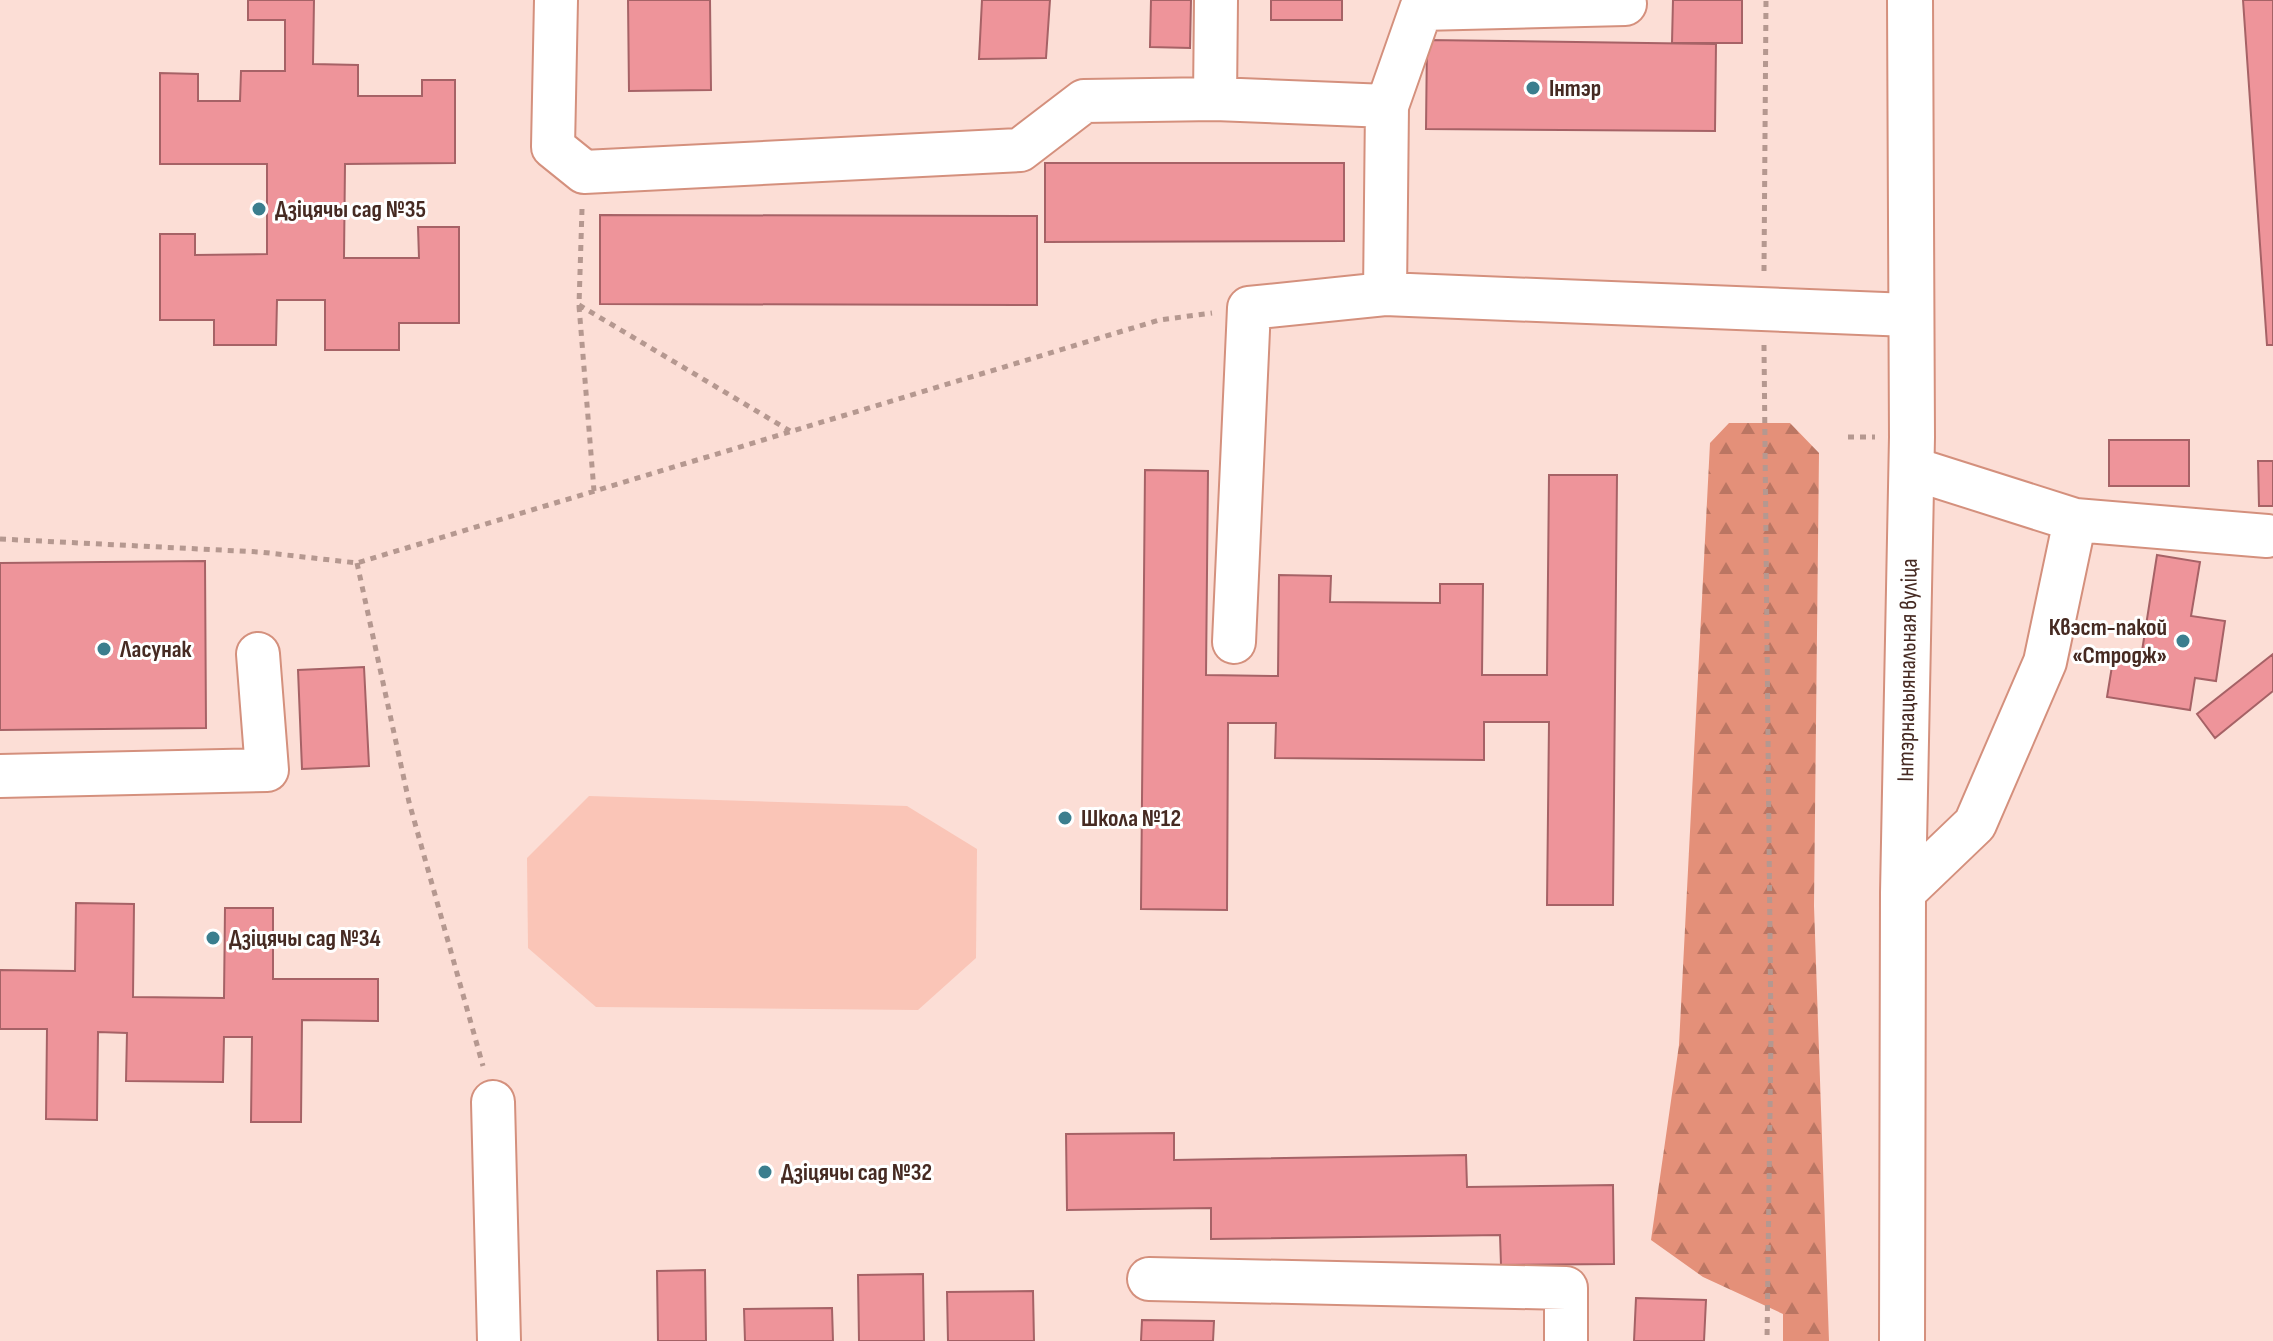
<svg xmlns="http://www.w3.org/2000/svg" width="2273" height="1341" font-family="'Sofia Sans Condensed',sans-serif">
  <defs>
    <pattern id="forest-firs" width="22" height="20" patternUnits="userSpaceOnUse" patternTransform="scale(2)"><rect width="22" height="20" fill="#e49079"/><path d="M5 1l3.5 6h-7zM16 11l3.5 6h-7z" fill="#bb7663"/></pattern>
  </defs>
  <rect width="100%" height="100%" fill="#fcded6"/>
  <path fill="#fac5b7" d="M589 796 907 806 977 849 976 958 918 1010 596 1007 528 948 527 858Z"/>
  <path fill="url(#forest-firs)" d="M1729 423H1790L1819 453 1814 906 1829 1341H1783V1314L1703 1277 1651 1240 1679 1045 1710 443Z"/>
  <path fill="#ee949a" stroke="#a66266" stroke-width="2" d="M248 0H314L313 64 358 65V96H422V80H455V163L345 164 344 258H419L418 227H459V323H399V350H325V300H277L276 345H214V320H160V234H195V255L267 254V164H160V73L198 74V101H240L241 71H285V20H248Z
    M628 0H710L711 90 629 91Z
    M982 0H1050L1046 58 979 59Z
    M1151 0H1191L1190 48 1150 47Z
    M1271 0H1342V20H1271Z
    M1673 0H1742V43H1672Z
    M2243 0H2273V345H2267Z
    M1427 40 1716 44 1715 131 1426 129Z
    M1045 163H1344V241L1045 242Z
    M600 215 1037 216V305L600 304Z
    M2109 440H2189V486H2109Z
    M2258 461H2273V506H2259Z
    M1145 470 1208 471 1206 675 1278 676 1279 575 1331 576 1330 602 1440 603V584H1483L1482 675H1547L1549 475H1617L1613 905H1547L1549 722H1484V760L1275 758 1276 723H1228L1227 910 1141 909Z
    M2157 555 2200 562 2191 616 2225 621 2216 681 2195 678 2190 710 2107 697 2113 660 2140 664Z
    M205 561 206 728 0 730V563Z
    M2273 654V691L2215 738 2197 714Z
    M364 667 369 766 302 769 298 670Z
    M76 903 134 904 133 997 224 998 225 908H273V979H378V1021L302 1020 301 1122H251L252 1037H224L223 1082 126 1081 127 1033 98 1032 97 1120 46 1119 47 1029H0V970L75 971Z
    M1174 1133V1160L1466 1155 1467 1187 1613 1185 1614 1264 1501 1265 1500 1235 1211 1239V1208L1067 1210 1066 1134Z
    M705 1270 706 1341H658L657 1271Z
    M923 1274 924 1341H859L858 1275Z
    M1033 1291 1034 1341H948L947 1292Z
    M1636 1298 1706 1300 1704 1341H1634Z
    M832 1308 833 1341H745L744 1309Z
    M1142 1320 1214 1321 1213 1341H1141Z"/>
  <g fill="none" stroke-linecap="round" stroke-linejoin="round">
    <defs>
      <path id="minor" d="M556 0 553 147 584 172 1020 150 1084 101 1215 99 1387 106 1385 294 1909 315
        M1215 99 1216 0
        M1387 106 1421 9 1625 4
        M1911 468 2075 520 2267 536
        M1234 642 1249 308 1385 294
        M0 776 267 770 258 654
        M1903 893 1975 824 2045 662 2075 520
        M493 1102 499 1341
        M1149 1279 1566 1288V1341"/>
      <path id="major" d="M1902 1341 1903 893 1912 437 1910 0"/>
    </defs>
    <use href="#minor" stroke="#d4907d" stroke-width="46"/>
    <use href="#major" stroke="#d4907d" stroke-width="48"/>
    <path stroke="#b59890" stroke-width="5" stroke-dasharray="6 6" stroke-linecap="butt" d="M582 209 579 305 790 431
      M1764 271 1766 0
      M579 306 594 491
      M1764 345 1771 1034 1767 1341
      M1848 437H1875
      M0 539 260 552 357 563 1159 320 1212 313
      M357 563 409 802 483 1066"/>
    <use href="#minor" stroke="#fff" stroke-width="42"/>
    <use href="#major" stroke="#fff" stroke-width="44"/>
  </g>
  <g fill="#3b7e8e" stroke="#fff" stroke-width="3">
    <circle cx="1533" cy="88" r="8"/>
    <circle cx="259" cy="209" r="8"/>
    <circle cx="2183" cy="641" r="8"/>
    <circle cx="104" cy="649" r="8"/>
    <circle cx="1065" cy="818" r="8"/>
    <circle cx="213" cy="938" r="8"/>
    <circle cx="765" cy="1172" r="8"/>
  </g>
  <g text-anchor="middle" stroke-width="6" stroke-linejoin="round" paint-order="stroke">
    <g font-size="24" font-weight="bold" fill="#462a22" stroke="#fff" text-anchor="start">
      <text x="1549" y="96">Інтэр</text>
      <text x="275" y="217">Дзіцячы сад №35</text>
      <text x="2167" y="635" text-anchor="end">Квэст-пакой<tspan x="2167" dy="28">«Стродж»</tspan></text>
      <text x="120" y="657">Ласунак</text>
      <text x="1081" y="826">Школа №12</text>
      <text x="229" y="946">Дзіцячы сад №34</text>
      <text x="781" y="1180">Дзіцячы сад №32</text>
    </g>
    <g font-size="24" fill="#462a22" stroke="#fff">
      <text transform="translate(1907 670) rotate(-89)" y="8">Інтэрнацыянальная вуліца</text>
    </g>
  </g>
</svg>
